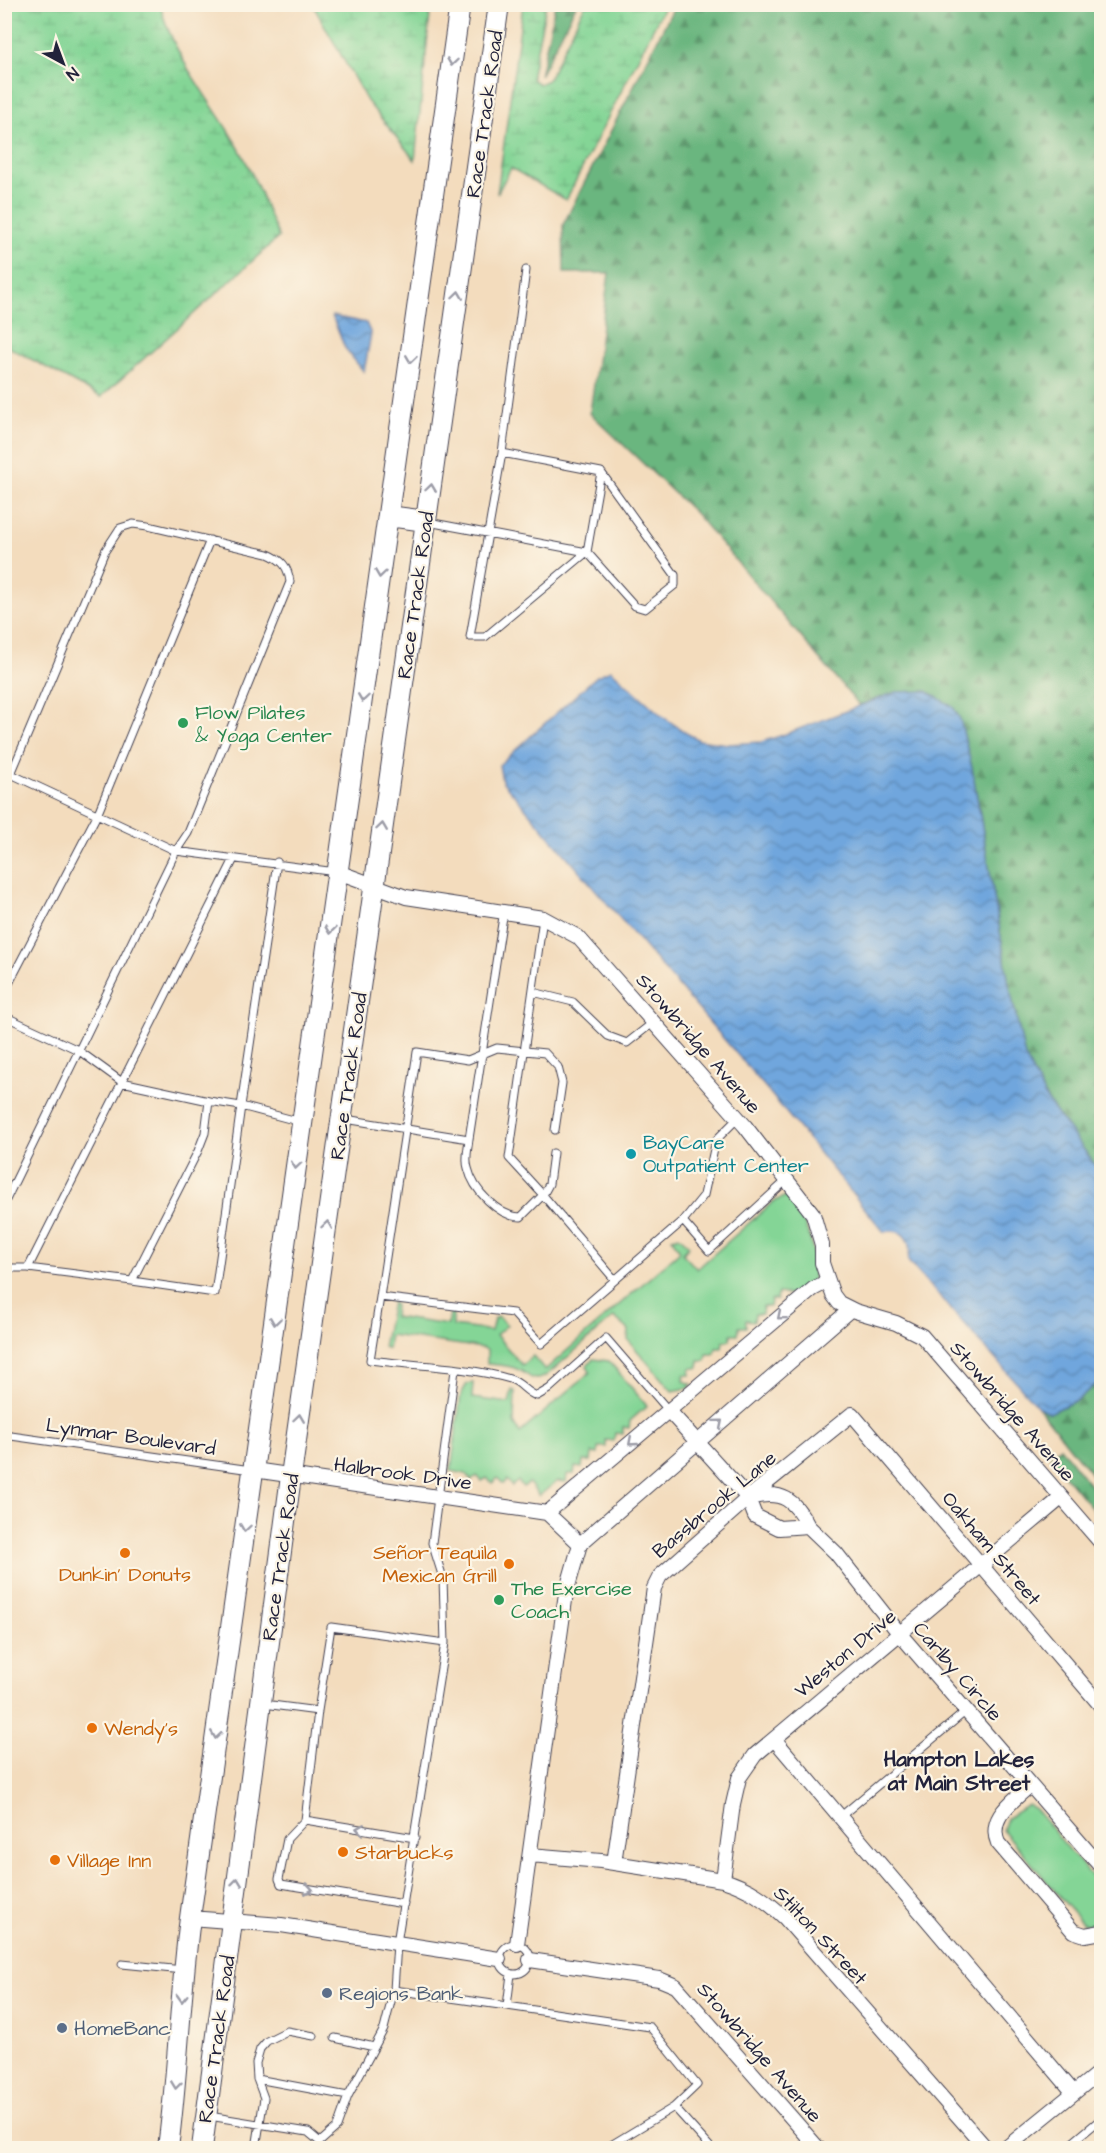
<svg xmlns="http://www.w3.org/2000/svg" width="1106" height="2153" font-family="'Architects Daughter',sans-serif">
  <defs>
    <pattern id="forest-firs" width="22" height="20" patternUnits="userSpaceOnUse" patternTransform="scale(1.5)"><rect width="22" height="20" fill="#6bb67f"/><path d="M5 1l3.5 6h-7zM16 11l3.5 6h-7z" fill="#589469"/></pattern>
    <pattern id="wetland-marsh" width="20" height="14" patternUnits="userSpaceOnUse" patternTransform="scale(1.5)"><rect width="20" height="14" fill="#84d596"/><path d="M1 5h8M5 5V1M11 12h8M15 12V8" fill="none" stroke="#72b782"/></pattern>
    <pattern id="water-waves" width="16" height="10" patternUnits="userSpaceOnUse" patternTransform="scale(1.5)"><rect width="16" height="10" fill="#6fa6dd"/><path d="M0 5q4-4 8 0t8 0" fill="none" stroke="#5b87b4"/></pattern>
  </defs>
  <rect width="100%" height="100%" fill="#fcf5e5"/>
  <filter id="ink" filterUnits="userSpaceOnUse"><feTurbulence type="fractalNoise" baseFrequency=".0167" numOctaves="2"/><feDisplacementMap in="SourceGraphic" scale="12" xChannelSelector="R" yChannelSelector="G"/><feConvolveMatrix kernelMatrix="1 2 1 2 8 2 1 2 1" color-interpolation-filters="sRGB"/></filter>
  <filter id="wash" filterUnits="userSpaceOnUse"><feTurbulence type="fractalNoise" baseFrequency=".008" numOctaves="4" result="noise"/><feDisplacementMap in="SourceGraphic" scale="24" xChannelSelector="R" yChannelSelector="G"/><feGaussianBlur stdDeviation="1.35" result="paint"/><feColorMatrix in="noise" values="0 0 0 0 0 0 0 0 0 0 0 0 0 0 0 0 0 1.4 0 .05"/><feComposite in="paint" operator="in"/></filter>
  <g filter="url(#wash)">
    <rect width="100%" height="100%" fill="#f3dcbd"/>
    <path fill="#84d596" stroke="#537c68" stroke-width="1.5" d="M786 1196C807 1221 817 1247 813 1280L798 1295 778 1293 777 1300H771L770 1307 763 1306 762 1314H755L754 1321 746 1320V1327H739L738 1334H731L730 1340 723 1341 722 1348H716L715 1354H707L706 1361H699V1368H691L690 1375H684V1381L692 1384 689 1388 672 1391 628 1340 629 1330 614 1317 547 1375C531 1385 530 1374 517 1369 508 1365 497 1365 487 1364V1350L483 1348 390 1335 388 1349 383 1347 392 1302 395 1306 394 1317 448 1325 450 1313 453 1311V1326L491 1331 494 1319 498 1317 507 1325 496 1335 522 1365 533 1356 545 1370 680 1251 672 1238 679 1236 689 1245 683 1254 697 1269 773 1202Z
      M593 1359 609 1361 647 1406 630 1421 629 1428 623 1427V1434L615 1433 614 1441 606 1440V1447H598V1454L592 1453 591 1461H583L582 1468 575 1467 574 1474H567L566 1482 557 1481 539 1496 529 1483 523 1487 518 1481 512 1486 507 1480 503 1484 498 1478 492 1483 487 1478 482 1481 477 1476 471 1481 466 1474 451 1471 461 1394 467 1384 473 1383 472 1398 509 1403 512 1390 515 1391 514 1423 520 1433 590 1372 587 1366Z
      M1028 1805 1035 1809 1101 1887V1920L1095 1926 1083 1924 1003 1830 1007 1818Z"/>
    <path fill="url(#forest-firs)" stroke="#466c5d" stroke-width="1.5" d="M555 5H576L540 76Z
      M675 5H1101V1173L1047 1100 1025 1057 1009 984 972 768 960 719 953 707 896 692 859 705 695 513 590 413 609 273H564L563 225Z
      M1101 1380V1486L1038 1407 1050 1413 1077 1400Z
      M1060 1447 1101 1499V1520L1050 1457Z"/>
    <path fill="url(#wetland-marsh)" stroke="#537c68" stroke-width="1.5" d="M4 5H160C174 58 209 98 237 145 254 173 265 207 279 237L101 397 5 345Z
      M313 5H431L415 160 367 101Z
      M523 5H546L532 73V79L539 84 548 80 585 5H665L566 200 511 168 497 194Z"/>
    <path fill="url(#water-waves)" stroke="#48648c" stroke-width="1.5" d="M332 316 366 323 371 334 364 372 345 348Z
      M611 670 662 716 688 734 699 740 728 744 761 742 783 735 896 692 927 691 953 707 960 719 972 768 1009 984 1025 1057 1047 1100 1101 1173V1380L1077 1400 1050 1413 1038 1407 908 1261C913 1242 905 1227 884 1232L766 1088 502 781 499 765 597 676Z"/>
  </g>
  <g filter="url(#ink)">
    <g fill="none" stroke-linecap="round" stroke-linejoin="round">
      <defs>
        <path id="lane" d="M502 453 526 270
          M428 522 587 552 635 606 645 609 675 585V575L601 472 502 453 470 637H485L587 552 601 472
          M4 771 11 774 4 787
          M543 918 509 1158 543 1195 549 1184 553 1153
          M533 992 573 1002 608 1036 627 1043 655 1021
          M4 993 98 813 210 540
          M4 1016 78 1050 122 1082 28 1268H4
          M209 1101 241 1106 277 862
          M345 1119 469 1139C468 1149 465 1159 468 1168 473 1190 499 1217 521 1217L543 1195 615 1280 683 1221 709 1251 788 1179
          M555 1130 562 1083 558 1067 545 1053 497 1048 468 1060 417 1052 380 1297 513 1313 541 1344 615 1280
          M469 1139 504 910
          M4 1204 176 851 188 833 290 582C288 566 282 560 268 554L148 526 133 524 120 528 105 551 11 774 176 851 336 872
          M683 1221 704 1195 716 1140 738 1118
          M28 1268 132 1281 198 1151 205 1133 209 1101 122 1082 234 859
          M132 1281 215 1293 241 1106 301 1122
          M380 1297 370 1360C416 1366 466 1366 510 1379 521 1382 526 1393 537 1396L549 1389 606 1338 669 1411
          M4 1435 251 1470
          M445 1643 443 1578 432 1543 455 1370
          M264 1704 318 1711 331 1627 445 1643 397 1943 394 1990
          M318 1711 305 1820 287 1839 279 1879 281 1884 404 1904
          M840 1817 966 1711
          M305 1820 415 1838
          M500 1959a15 15 0 1 1 30 0a15 15 0 1 1-30 0Z
          M122 1964 183 1970
          M511 1974 507 2006 650 2027 697 2085 674 2107 711 2148
          M335 2038 374 2047
          M257 2079 348 2096
          M209 2116 308 2132 320 2142 337 2127 348 2096 384 2029 394 1990 507 2006
          M256 2148 264 2098 257 2079 256 2063 260 2049 267 2041 287 2031 314 2036
          M606 2148 674 2107
          M1066 2148 1102 2118"/>
        <path id="street" d="M338 872 406 897 543 918 578 937 745 1126 813 1214 822 1245V1263L833 1295 839 1303 855 1311 896 1323 922 1336 1102 1544
          M669 1411 748 1498 755 1516 779 1528 808 1526 836 1553 899 1633 1102 1868
          M254 1470 547 1513
          M753 1497C782 1490 795 1500 808 1526
          M547 1513 813 1289 828 1281
          M580 1544 851 1309
          M774 1739 1074 2093
          M1030 1785C1014 1801 987 1817 998 1843L1073 1931 1085 1935 1102 1932
          M530 1855 601 1861 723 1880C749 1888 766 1900 785 1918L986 2148
          M614 1863 654 1588 660 1576 748 1498 852 1414 1102 1707
          M723 1880 733 1804 739 1778 755 1755 1061 1498
          M190 1918 281 1925 499 1959
          M517 1944 566 1593 580 1544 547 1513
          M530 1960 659 1979 676 1986 818 2148
          M1006 2148 1102 2070"/>
        <path id="secondary" d="M388 516 426 521
          M168 2148C178 2072 180 1995 190 1918L460 4
          M202 2148 291 1476 499 4"/>
      </defs>
      <use href="#lane" stroke="#413e4e" stroke-width="9"/>
      <use href="#street" stroke="#413e4e" stroke-width="16"/>
      <use href="#secondary" stroke="#413e4e" stroke-width="22"/>
      <use href="#lane" stroke="#fff" stroke-width="7"/>
      <use href="#street" stroke="#fff" stroke-width="14"/>
      <use href="#secondary" stroke="#fff" stroke-width="20"/>
    </g>
    <defs><path id="oneway-chevron" d="M-2-3.5L2.5 0L-2 3.5" fill="none" stroke-width="1.6" stroke-linecap="round" stroke-linejoin="round" transform="scale(1.5)"/></defs>
    <g stroke="#9c9ca7">
      <use href="#oneway-chevron" transform="translate(452 62) rotate(98)"/>
      <use href="#oneway-chevron" transform="translate(458 295) rotate(-82)"/>
      <use href="#oneway-chevron" transform="translate(411 359) rotate(98)"/>
      <use href="#oneway-chevron" transform="translate(431 488) rotate(-82)"/>
      <use href="#oneway-chevron" transform="translate(380 574) rotate(98)"/>
      <use href="#oneway-chevron" transform="translate(363 698) rotate(98)"/>
      <use href="#oneway-chevron" transform="translate(382 827) rotate(-82)"/>
      <use href="#oneway-chevron" transform="translate(330 930) rotate(98)"/>
      <use href="#oneway-chevron" transform="translate(296 1165) rotate(98)"/>
      <use href="#oneway-chevron" transform="translate(327 1225) rotate(-82)"/>
      <use href="#oneway-chevron" transform="translate(781 1316) rotate(140)"/>
      <use href="#oneway-chevron" transform="translate(275 1321) rotate(98)"/>
      <use href="#oneway-chevron" transform="translate(299 1418) rotate(-82)"/>
      <use href="#oneway-chevron" transform="translate(719 1423) rotate(-40)"/>
      <use href="#oneway-chevron" transform="translate(632 1442) rotate(139)"/>
      <use href="#oneway-chevron" transform="translate(245 1528) rotate(98)"/>
      <use href="#oneway-chevron" transform="translate(216 1735) rotate(98)"/>
      <use href="#oneway-chevron" transform="translate(360 1829) rotate(-171)"/>
      <use href="#oneway-chevron" transform="translate(237 1882) rotate(-83)"/>
      <use href="#oneway-chevron" transform="translate(309 1889) rotate(9)"/>
      <use href="#oneway-chevron" transform="translate(182 1998) rotate(92)"/>
      <use href="#oneway-chevron" transform="translate(176 2085) rotate(97)"/>
    </g>
  </g>
  <g fill="#2e9e5b" stroke="#fcf5e5" stroke-width="2">
    <circle cx="183" cy="723" r="6"/>
    <circle cx="499" cy="1600" r="6"/>
  </g>
  <circle fill="#0f9aa8" stroke="#fcf5e5" stroke-width="2" cx="631" cy="1154" r="6"/>
  <g fill="#e8710a" stroke="#fcf5e5" stroke-width="2">
    <circle cx="125" cy="1553" r="6"/>
    <circle cx="509" cy="1564" r="6"/>
    <circle cx="92" cy="1728" r="6"/>
    <circle cx="343" cy="1852" r="6"/>
    <circle cx="55" cy="1860" r="6"/>
  </g>
  <g fill="#5c6f8a" stroke="#fcf5e5" stroke-width="2">
    <circle cx="327" cy="1993" r="6"/>
    <circle cx="62" cy="2028" r="6"/>
  </g>
  <g text-anchor="middle" stroke-width="4.5" stroke-linejoin="round" paint-order="stroke">
    <g font-size="20" fill="#22223b" stroke="#fcf5e5">
      <text transform="translate(484 114) rotate(-82)" y="7">Race Track Road</text>
      <text transform="translate(415 595) rotate(-82)" y="7">Race Track Road</text>
      <text transform="translate(699 1043) rotate(49)" y="7">Stowbridge Avenue</text>
      <text transform="translate(348 1076) rotate(-82)" y="7">Race Track Road</text>
      <text transform="translate(1013 1411) rotate(49)" y="7">Stowbridge Avenue</text>
      <text transform="translate(131 1436) rotate(8)" y="7">Lynmar Boulevard</text>
      <text transform="translate(403 1473) rotate(8)" y="7">Halbrook Drive</text>
      <text transform="translate(714 1504) rotate(-40)" y="7">Bassbrook Lane</text>
      <text transform="translate(992 1548) rotate(50)" y="7">Oakham Street</text>
      <text transform="translate(280 1557) rotate(-82)" y="7">Race Track Road</text>
      <text transform="translate(845 1653) rotate(-40)" y="7">Weston Drive</text>
      <text transform="translate(958 1671) rotate(49)" y="7">Carlby Circle</text>
      <text transform="translate(821 1935) rotate(47)" y="7">Stilton Street</text>
      <text transform="translate(216 2039) rotate(-82)" y="7">Race Track Road</text>
      <text transform="translate(760 2052) rotate(49)" y="7">Stowbridge Avenue</text>
    </g>
    <g font-size="20" fill="#27864d" stroke="#fcf5e5" text-anchor="start">
      <text x="195" y="719">Flow Pilates<tspan x="195" dy="23">&amp; Yoga Center</tspan></text>
      <text x="511" y="1595">The Exercise<tspan x="511" dy="23">Coach</tspan></text>
    </g>
    <g font-size="20" fill="#0d838f" stroke="#fcf5e5" text-anchor="start">
      <text x="643" y="1149">BayCare<tspan x="643" dy="23">Outpatient Center</tspan></text>
    </g>
    <g font-size="20" fill="#c56008" stroke="#fcf5e5" text-anchor="start">
      <text x="497" y="1559" text-anchor="end">Señor Tequila<tspan x="497" dy="23">Mexican Grill</tspan></text>
      <text x="125" y="1581" text-anchor="middle">Dunkin' Donuts</text>
      <text x="104" y="1735">Wendy's</text>
      <text x="355" y="1859">Starbucks</text>
      <text x="67" y="1867">Village Inn</text>
    </g>
    <g font-size="20" fill="#4e5e75" stroke="#fcf5e5" text-anchor="start">
      <text x="339" y="2000">Regions Bank</text>
      <text x="74" y="2035">HomeBanc</text>
    </g>
    <g font-size="21" font-weight="bold" fill="#22223b" stroke="#fcf5e5">
      <text x="959" y="1766">Hampton Lakes<tspan x="959" dy="24">at Main Street</tspan></text>
    </g>
  </g>
  <rect width="1106" height="2153" fill="none" stroke="#fcf5e5" stroke-width="24"/>
  <g transform="translate(63 63) rotate(139)" stroke="#fcf5e5" stroke-width="4.5" paint-order="stroke">
  <path d="M0-4.5L10 22L0 15L-10 22Z" fill="#22223b"/>
  <text y="-9" font-size="16" font-weight="bold" text-anchor="middle" fill="#22223b">N</text>
  </g>
</svg>
